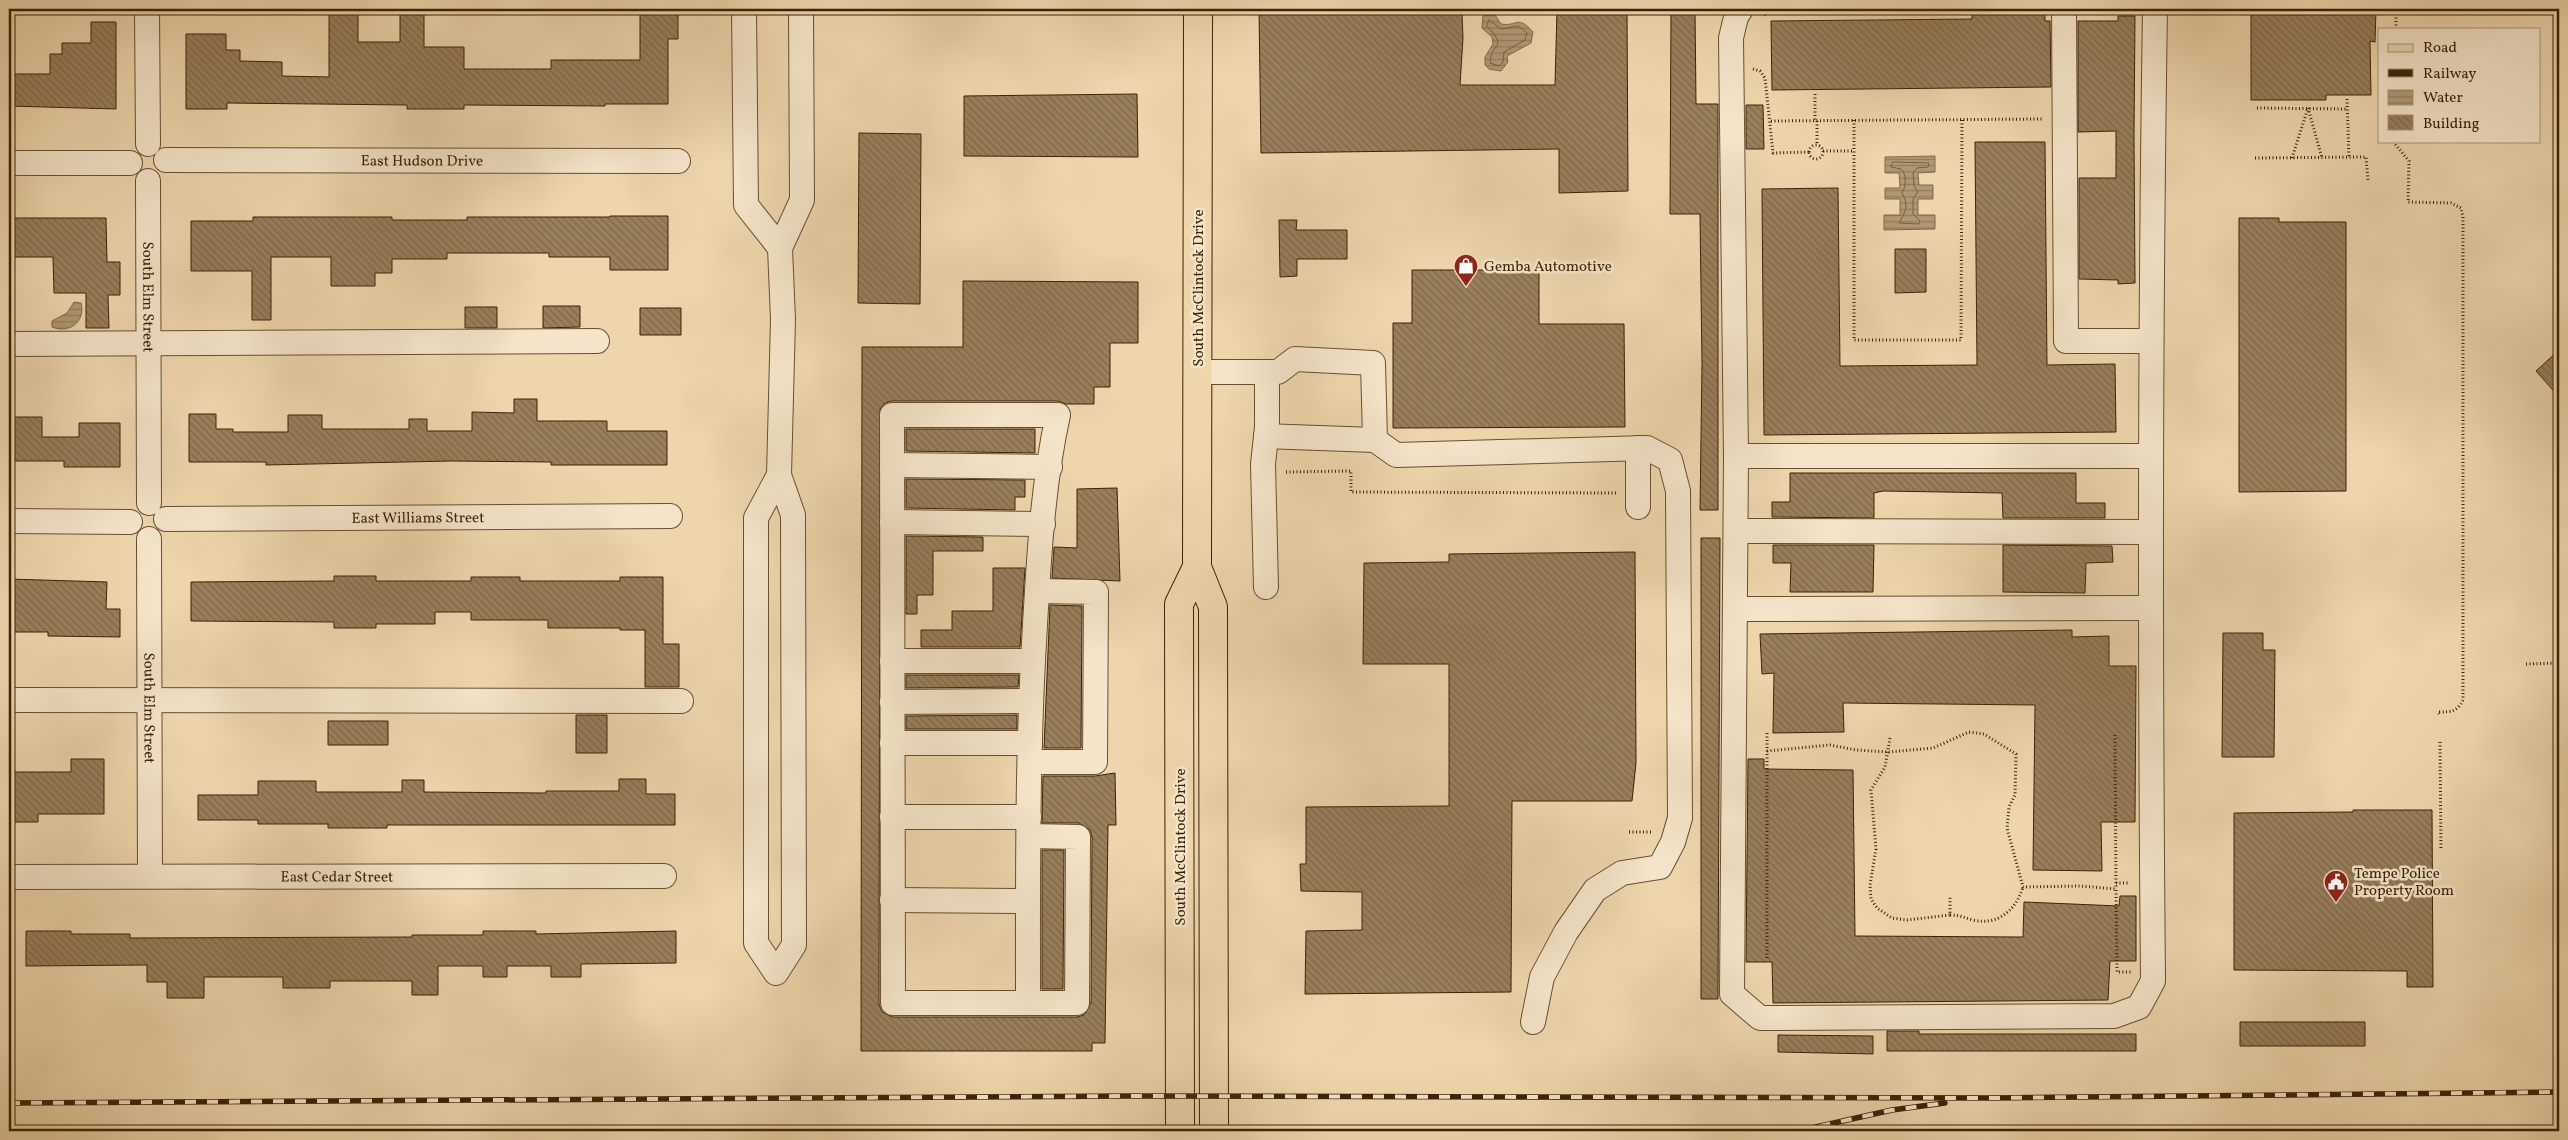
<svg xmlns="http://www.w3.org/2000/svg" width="2568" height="1140" font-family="Vollkorn,serif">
  <defs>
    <pattern id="water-rules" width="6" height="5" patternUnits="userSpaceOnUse" patternTransform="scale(1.25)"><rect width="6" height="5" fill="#b19874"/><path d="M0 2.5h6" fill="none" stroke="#917c5d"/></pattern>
    <pattern id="building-back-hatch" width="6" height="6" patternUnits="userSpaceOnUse" patternTransform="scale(1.25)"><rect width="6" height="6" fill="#997f5c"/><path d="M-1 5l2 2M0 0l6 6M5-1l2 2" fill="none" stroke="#7e684a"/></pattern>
  </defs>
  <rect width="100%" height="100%" fill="#eed5ac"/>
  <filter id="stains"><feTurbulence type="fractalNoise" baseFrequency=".004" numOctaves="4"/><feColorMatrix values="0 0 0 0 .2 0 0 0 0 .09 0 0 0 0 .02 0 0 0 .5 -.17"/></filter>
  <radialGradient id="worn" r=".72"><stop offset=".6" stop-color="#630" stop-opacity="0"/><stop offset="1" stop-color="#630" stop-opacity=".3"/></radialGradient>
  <path fill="url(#water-rules)" stroke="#826948" d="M1491 14 1495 15 1501 24C1518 27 1517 14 1533 32L1531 43 1507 56 1508 62 1501 71 1489 69 1485 65V57L1493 44 1492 37 1482 28 1483 16Z
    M1935 156V172L1918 173 1919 185H1933V199H1918V215H1935V229L1884 230V215H1900V199H1885V188H1900L1899 173H1885V157Z
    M74 302 81 303C86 322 69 334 52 327V321L67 313Z"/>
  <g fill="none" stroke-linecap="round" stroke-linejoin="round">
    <path stroke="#765d3d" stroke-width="1" d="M1489 20 1501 29 1518 26 1527 33 1525 40 1504 52 1503 62 1499 66 1490 63C1491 41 1509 50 1487 26Z
      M1893 162 1929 163 1928 167 1917 168 1913 173 1914 186 1918 192 1913 199V214L1920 221 1919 224 1899 223C1904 214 1910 206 1902 193 1906 187 1907 174 1901 169L1891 167Z"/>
  </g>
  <path fill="url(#building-back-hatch)" stroke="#3c2206" d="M329 9H358V42H400V9H424V47H464V69H551V60H640V11H678V39H668V104H605V106L464 105V109H407V105L227 103V109H186V34H226V50H240V61L282 62V76L329 77Z
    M1259 9H1456V13L1462 14 1463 38 1460 85H1555L1557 9H1627L1628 191 1559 193V149L1261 153Z
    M1671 9H1695L1696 104H1718V510H1700L1702 363 1700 214H1670Z
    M1972 9H2045V21H2050L2051 87 1772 90 1771 21 1972 19Z
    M2251 9H2376L2375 42 2370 41 2371 95H2326V100H2251Z
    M2118 16H2135L2134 136 2135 283 2118 284V280L2079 279V178H2116V131L2078 132V21H2118Z
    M91 22H116V109L9 106V74H50V54H62V43H91Z
    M1137 94 1138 157 964 156V96Z
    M1746 105H1763L1764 149H1746Z
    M859 133 921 134 920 304 858 303Z
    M1975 142H2045L2047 365 2115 364 2116 432 1764 435 1762 189 1838 188 1840 366 1977 365Z
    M610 216H668V270H610V257H549V253H447V259H392V273H375V286H331V257H271V320H252V271H191V221H253V217H392V220H467V217H610Z
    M9 218H106L107 262H120V295H108L109 328H86V293H54L53 257H9Z
    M2239 218H2279V222H2346V491L2239 492Z
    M1279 220H1297L1296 230H1347V259H1297V276L1280 277Z
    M1895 249H1926V292L1895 293Z
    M1412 270H1539V324H1624L1625 427 1393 428V323H1412Z
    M963 281 1138 282V343H1110V387H1094V404H1066L1058 401H892L885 403 880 409 879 1004 882 1012 893 1017H1077L1084 1015 1091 1003 1092 837 1090 830 1079 823H1042L1043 776H1095L1115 773 1116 825H1108L1105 1043H1092V1051H861L862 347H963Z
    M543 306H580V327L543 328Z
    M465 307H497V328H465Z
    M640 308H681V335H640Z
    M2559 350V397L2536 371Z
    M514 399H537V421H607V431H667V465H551V462L452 461 266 465V462H189V414H216V429H233V432H288V415H322V429H409V419H427V431H472V412L514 413Z
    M9 417H42V437H79V423H120V467H64V461H9Z
    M906 429H1035V453L906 451Z
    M1790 473H2076V503H2105V518H2003L2002 493 1883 491 1874 493V518L1772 517V502H1790Z
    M906 479 1025 480V497H1015V510L906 508Z
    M1117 488 1120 581 1052 578 1054 547 1077 548V489Z
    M906 536 983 537V551H933V595H917V614H906Z
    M1701 538H1720L1718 999H1701Z
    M1773 545H1874L1873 592H1790L1791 563H1773Z
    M2003 545 2112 546 2113 562 2086 563 2085 593 2003 592Z
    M1635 552 1636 763 1632 801H1512L1511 992 1305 994 1306 931 1362 930V892L1301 891 1300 864H1306V807L1449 806V664H1363L1364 563 1449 562V554Z
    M993 568H1025L1020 647H921V630H952V611H993Z
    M334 576H376V581H471V577H520V581H620V577H663V644H679V687H645V630H620V628H548V620H471V612H435V624H376V628H334V622L191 621V582L334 581Z
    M9 579 107 582 106 609H120V637L48 636V632H9Z
    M1050 605 1082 606 1081 748H1044Z
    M2072 630V637L2109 636V666H2136L2135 822H2101L2102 871 2033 870 2035 705 1843 703 1844 732 1773 733 1774 673 1762 674 1760 634Z
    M2223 633H2263V650H2275L2274 757H2222Z
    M906 675H1019L1018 687 906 688Z
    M576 715H607V753H576Z
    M1017 715V729H906V716Z
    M328 721H388V745H328Z
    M71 759H104V814H38V822H9V772H71Z
    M1748 759H1764V769L1853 770 1855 936 2023 937 2024 902 2119 906 2120 896H2136V961H2110L2108 1000 1773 1003 1772 962H1746Z
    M619 779H646V794H675V825H387V828H328V824H258V820H198V795H258V781H316V792H402V780H424V792L546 793V791H619Z
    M2353 810H2432L2433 987H2407V971L2234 970V813L2353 812Z
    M1042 850H1064L1063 989H1042Z
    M26 931H71V934H130V938L412 937V935H483V931H536V934L676 931V963L581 964V977H551V966H507V977H483V966H438V995H412V981H330V988H283V977H204V998H167V982H147V965L26 966Z
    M2240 1022H2365V1046H2240Z
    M1887 1031H1919V1034H2136V1051H1887Z
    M1778 1035 1873 1036V1054L1778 1052Z"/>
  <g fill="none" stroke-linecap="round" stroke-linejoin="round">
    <defs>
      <g id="minor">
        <path d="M147 9 148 144"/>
        <path d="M744 9 746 205 780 248"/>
        <path d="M1741 9 1736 17 1731 38 1736 456 1732 994 1760 1018 2114 1016 2139 1007 2153 981C2150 657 2150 333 2155 9"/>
        <path d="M2064 9 2066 341H2150"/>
        <path id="s1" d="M166 160 678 161"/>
        <path d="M9 163H130"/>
        <path id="s2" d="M148 181 149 503"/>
        <path d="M9 344 597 341"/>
        <path d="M1198 372H1278L1295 359 1373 363 1375 440 1396 455 1647 448 1670 460 1678 491 1680 818 1673 842 1660 867 1622 873 1595 890 1566 932 1542 977 1533 1022"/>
        <path d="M892 415H1058C1043 483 1039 555 1035 625 1027 751 1028 877 1028 1003H893Z"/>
        <path d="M1266 436 1375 440"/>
        <path d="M1638 448V507"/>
        <path d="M1736 456H2151"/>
        <path d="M892 465 1050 467"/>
        <path d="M779 475 756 518V943L776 973 794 945 793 515 779 475 783 319 780 248 802 200 801 9"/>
        <path id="s3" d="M166 519 670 516"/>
        <path d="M9 521 130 522"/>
        <path d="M892 522 1043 524"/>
        <path d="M1736 531 2150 532"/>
        <path id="s4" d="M149 539 150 876"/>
        <path d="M1266 587 1263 464 1267 427V372"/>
        <path d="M1735 609 2149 608"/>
        <path d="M892 661H1033"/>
        <path d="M9 700 681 701"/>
        <path d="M892 702 1031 701"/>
        <path d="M892 743H1030"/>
        <path d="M1030 762H1095L1096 592 1037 591"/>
        <path d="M892 817H1029"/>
        <path id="s5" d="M9 877 664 876"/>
        <path d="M892 900 1028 901"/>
        <path d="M1028 1003H1077L1078 837 1029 836"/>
      </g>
      <path id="major" d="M1198 9 1197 567 1213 607 1214 1131
        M1180 1131 1179 604 1197 567"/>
    </defs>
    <use href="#minor" stroke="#684f30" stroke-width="26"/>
    <use href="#major" stroke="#3c2206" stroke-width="30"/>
    <path stroke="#3c2206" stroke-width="3" stroke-dasharray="1 2.5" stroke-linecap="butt" d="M1764 15 1771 9
      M2396 29V9
      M1753 69 1760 71 1765 78 1773 153 1809 152
      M1815 94V121
      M2347 99 2349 158
      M2257 108 2347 109
      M1854 120V340H1961L1962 120
      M1771 121 2043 119
      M1817 121V145
      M2395 141V144L2409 161 2408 202 2451 203 2461 208 2463 217V700C2457 712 2451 712 2438 712L2439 714
      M1809 152a7 7 0 1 1 14 0a7 7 0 1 1-14 0Z
      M1823 151H1854
      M2255 158 2366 157 2368 180
      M2292 158 2308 108 2322 158
      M1286 472 1351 471V492L1616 493
      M2526 664 2559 663
      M1767 733V959
      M2115 735 2116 889
      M1890 738 1885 767 1871 790 1876 849 1870 885 1871 899 1877 908 1892 918 1907 920 1950 915V896
      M2440 742 2441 850
      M1767 751 1830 745 1856 750 1889 752 1933 748 1969 732 1984 734 2016 754 2015 795 2009 807 2007 828 2023 887 2080 886 2116 889 2117 972H2131
      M1629 832H1652
      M2116 883H2130
      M1950 915C1960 915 1965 918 1973 920 1998 926 2016 910 2023 887"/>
    <use href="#minor" stroke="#f4e4c9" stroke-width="24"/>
    <use href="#major" stroke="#eed5ac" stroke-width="28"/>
    <defs>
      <path id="rail" d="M9 1103 1131 1096 1994 1098 2559 1092
        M1798 1131 1892 1110 1945 1103"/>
    </defs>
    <use href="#rail" stroke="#3c2206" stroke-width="5.5"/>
    <use href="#rail" stroke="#f4e4c9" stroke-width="4" stroke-dasharray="11" stroke-linecap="butt"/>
  </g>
  <defs>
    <symbol id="shop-pin" viewBox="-11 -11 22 30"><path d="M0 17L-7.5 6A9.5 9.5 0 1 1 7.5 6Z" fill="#8f2418" stroke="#f4e4c9"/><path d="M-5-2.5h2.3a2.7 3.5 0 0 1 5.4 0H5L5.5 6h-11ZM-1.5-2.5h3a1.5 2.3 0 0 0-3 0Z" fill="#fff"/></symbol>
    <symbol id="civic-pin" viewBox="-11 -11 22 30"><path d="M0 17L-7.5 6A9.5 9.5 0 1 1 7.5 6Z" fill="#8f2418" stroke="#f4e4c9"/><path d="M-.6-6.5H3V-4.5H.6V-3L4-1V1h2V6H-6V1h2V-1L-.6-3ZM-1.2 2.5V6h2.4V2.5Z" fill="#fff"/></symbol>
  </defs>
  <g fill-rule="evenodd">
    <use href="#shop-pin" x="1452" y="252" width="28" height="38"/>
    <use href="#civic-pin" x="2322" y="868" width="28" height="38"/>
  </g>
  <g text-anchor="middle" stroke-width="5" stroke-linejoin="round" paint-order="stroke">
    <g font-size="15" fill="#3c2206" stroke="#f4e4c9">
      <text dy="5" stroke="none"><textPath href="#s1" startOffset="256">East Hudson Drive</textPath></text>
      <text transform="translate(1198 288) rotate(-90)" y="5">South McClintock Drive</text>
      <text dy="5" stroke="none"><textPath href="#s2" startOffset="116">South Elm Street</textPath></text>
      <text dy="5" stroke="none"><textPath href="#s3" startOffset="252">East Williams Street</textPath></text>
      <text dy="5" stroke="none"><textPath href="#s4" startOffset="169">South Elm Street</textPath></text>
      <text transform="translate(1180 847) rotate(-90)" y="5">South McClintock Drive</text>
      <text dy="5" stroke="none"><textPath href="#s5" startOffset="328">East Cedar Street</textPath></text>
    </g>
    <g font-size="15" fill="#3c2206" stroke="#f4e4c9" text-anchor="start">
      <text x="1484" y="271">Gemba Automotive</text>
      <text x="2354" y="878">Tempe Police<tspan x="2354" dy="17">Property Room</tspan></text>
    </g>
  </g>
  <rect width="2568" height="1140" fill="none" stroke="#eed5ac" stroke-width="30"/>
  <rect x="10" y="10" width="2548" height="1120" fill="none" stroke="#3c2206" stroke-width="2.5"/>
  <rect x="15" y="15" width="2538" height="1110" fill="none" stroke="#3c2206"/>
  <rect x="2378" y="28" width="162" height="115" fill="#f4e4c9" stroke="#aa967b"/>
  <rect x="2388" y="44" width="25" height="8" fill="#eed5ac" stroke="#aa967b"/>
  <text x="2423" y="52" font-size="15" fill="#3c2206">Road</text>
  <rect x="2388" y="69" width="25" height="8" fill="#3c2206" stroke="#aa967b"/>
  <text x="2423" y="78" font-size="15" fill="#3c2206">Railway</text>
  <rect x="2388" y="90" width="25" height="15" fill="url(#water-rules)" stroke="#aa967b"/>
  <text x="2423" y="102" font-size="15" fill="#3c2206">Water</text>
  <rect x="2388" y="115" width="25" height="15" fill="url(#building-back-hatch)" stroke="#aa967b"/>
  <text x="2423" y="128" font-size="15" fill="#3c2206">Building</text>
  <rect width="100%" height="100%" filter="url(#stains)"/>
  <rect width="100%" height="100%" fill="url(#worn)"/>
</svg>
